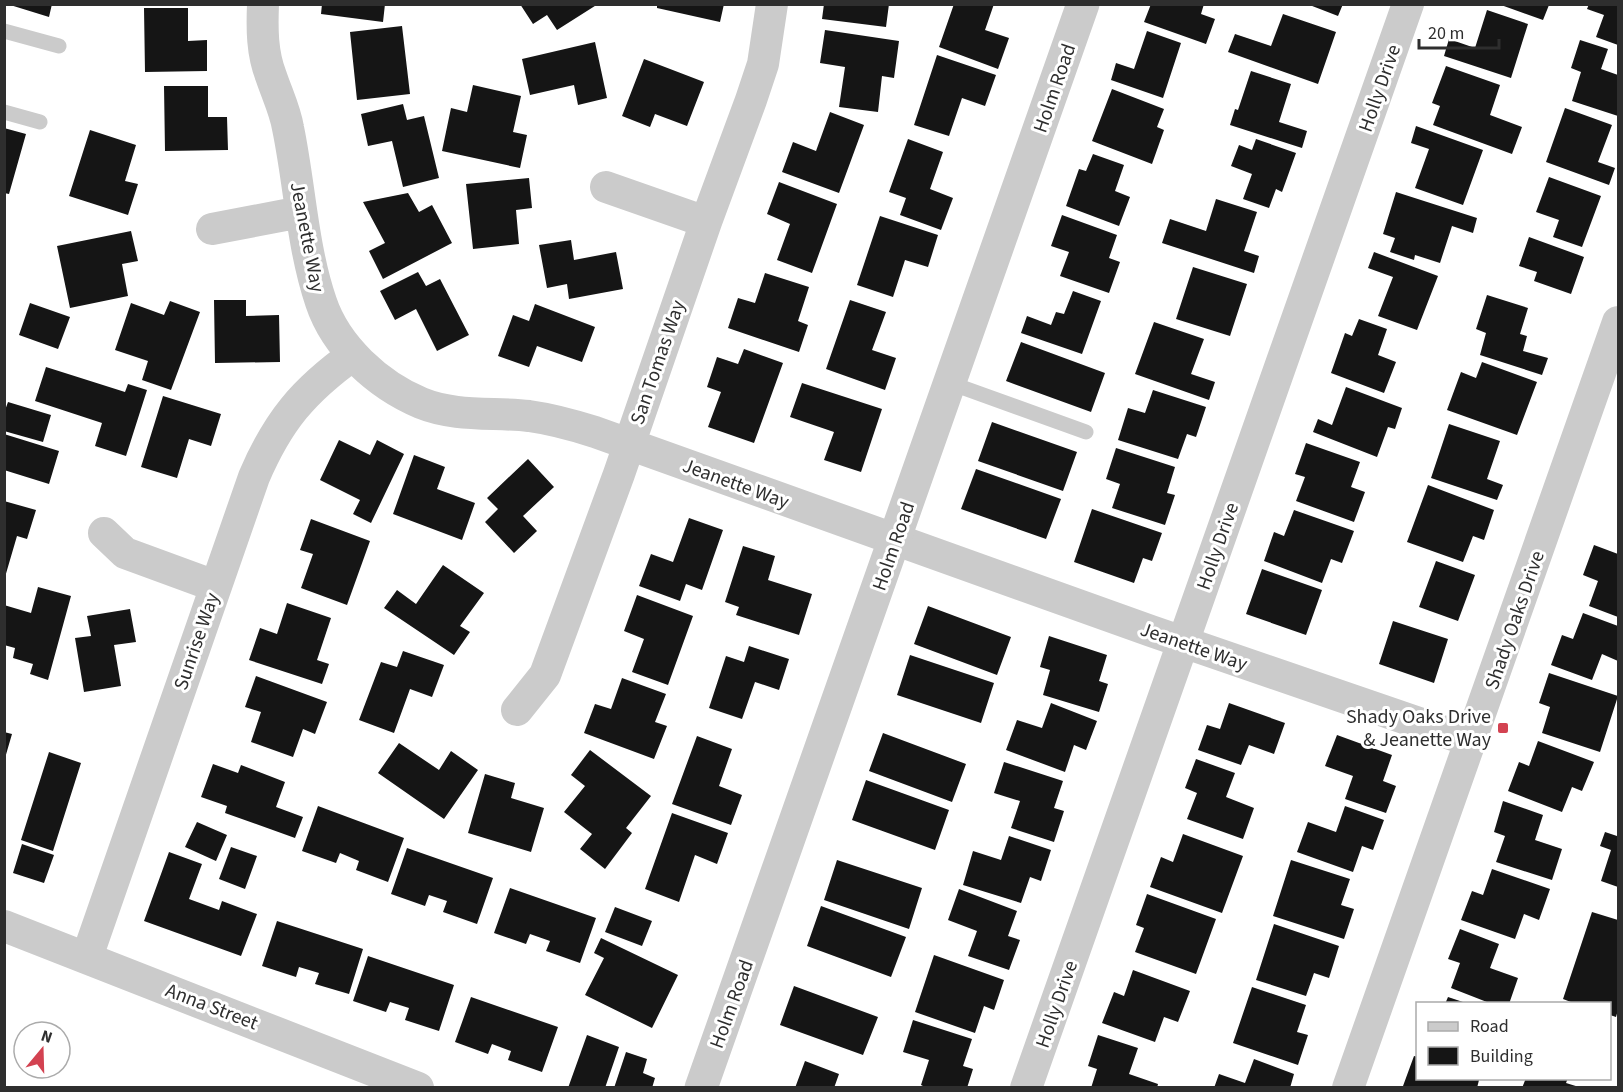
<svg xmlns="http://www.w3.org/2000/svg" width="1623" height="1092" font-family="'Source Sans 3',sans-serif">
  <rect width="100%" height="100%" fill="#fff"/>
  <path fill="#151515" d="M7 4H52L49 17Z
    M322 4H385L383 22 321 14Z
    M520 4H598L557 30 547 15 533 24Z
    M657 4H724L720 22 657 8Z
    M824 4H889L886 27 822 19Z
    M954 4H994L985 30 1009 38 998 69 939 47Z
    M1151 4H1204L1201 14 1215 19 1206 44 1144 22Z
    M1307 4H1343L1338 16Z
    M1589 4H1618V45L1596 37 1604 15 1587 9Z
    M1501 5H1549L1543 20Z
    M144 8H188V41L207 40V71L145 72Z
    M1487 10 1528 24 1511 78 1444 56 1449 39 1475 48Z
    M1283 14 1336 32 1318 84 1228 52 1235 34 1271 46Z
    M402 26 410 94 357 100 350 32Z
    M825 30 899 41 894 78 882 76 878 112 839 107 845 67 820 63Z
    M1147 31 1181 43 1163 98 1111 80 1116 63 1134 69Z
    M1580 40 1608 49 1601 69 1618 75V116L1572 101 1581 72 1571 68Z
    M595 42 607 98 578 105 574 85 530 95 522 59Z
    M937 55 996 75 985 106 962 98 949 136 914 125Z
    M644 59 704 82 687 126 655 114 650 127 622 116Z
    M1446 66 1500 85 1490 115 1522 127 1512 154 1433 125 1440 106 1432 103Z
    M1251 71 1291 84 1279 122 1307 131 1302 148 1230 125 1235 109 1238 110Z
    M473 85 521 96 513 132 527 135 520 168 442 151 451 108 467 112Z
    M164 86H208V117H227L228 150 165 151Z
    M1112 89 1164 109 1157 127 1164 130 1152 164 1092 141Z
    M403 104 407 120 424 116 439 178 403 187 392 141 368 146 361 114Z
    M1565 108 1612 125 1598 162 1615 168 1609 185 1546 162Z
    M830 112 864 125 839 193 782 172 793 142 816 151Z
    M1416 126 1483 150 1463 205 1415 188 1429 149 1411 143Z
    M4 128 26 134 9 194 4 193Z
    M90 130 136 145 125 181 138 184 128 215 69 196Z
    M908 139 943 152 930 189 953 198 941 230 900 215 906 198 889 192Z
    M1256 139 1296 153 1282 192 1276 189 1269 208 1243 199 1252 174 1231 166 1239 145 1252 150Z
    M1093 154 1124 165 1115 191 1130 197 1119 226 1066 206 1079 169 1086 171Z
    M1549 177 1601 196 1582 247 1553 237 1559 220 1536 212Z
    M529 178 532 208 516 210 519 244 473 249 466 184Z
    M779 182 837 204 812 273 777 260 790 224 767 214Z
    M1396 192 1477 218 1473 233 1452 226 1440 263 1415 255 1414 260 1390 252 1395 238 1383 234Z
    M408 193 419 212 432 205 452 243 383 279 369 251 385 243 363 202Z
    M1216 199 1257 212 1244 251 1259 256 1254 273 1162 243 1170 219 1206 231Z
    M1062 215 1117 235 1109 258 1120 262 1109 293 1060 276 1069 252 1051 246Z
    M880 216 938 235 928 267 905 260 893 297 857 285Z
    M131 231 138 261 122 264 128 296 70 308 57 246Z
    M1529 237 1584 257 1571 294 1534 281 1537 272 1519 266Z
    M571 240 574 260 616 252 623 289 569 299 567 284 547 288 539 245Z
    M1374 252 1438 276 1417 330 1378 316 1393 277 1368 268Z
    M1193 267 1247 284 1230 336 1176 319Z
    M418 272 426 286 440 279 469 335 437 351 416 309 395 320 380 291Z
    M765 273 809 287 798 321 808 325 799 352 728 328 738 298 755 303Z
    M1073 291 1101 301 1082 354 1021 333 1027 316 1051 325 1056 312 1064 314Z
    M1487 295 1528 308 1520 334 1527 336 1523 351 1548 358 1542 375 1480 355 1486 333 1476 329Z
    M214 300H246V316L279 315 280 362 215 363Z
    M850 300 886 312 872 350 896 358 885 390 826 369Z
    M170 301 200 312 171 390 142 380 148 361 115 350 131 303 164 315Z
    M30 303 70 317 58 349 19 335Z
    M535 304 595 327 582 362 537 346 529 367 498 356 513 315 529 321Z
    M1359 319 1387 329 1378 355 1396 362 1384 393 1331 373 1345 333 1352 336Z
    M1154 322 1204 339 1191 374 1215 382 1209 400 1135 374Z
    M1021 342 1105 373 1091 412 1006 381Z
    M744 349 783 363 754 443 708 427 721 392 707 387 717 357 738 364Z
    M1482 362 1537 382 1517 435 1447 410 1461 372 1476 378Z
    M46 367 125 392 128 384 147 390 126 456 95 446 102 423 35 401Z
    M802 383 882 409 861 472 824 460 834 432 790 417Z
    M1346 387 1402 408 1395 429 1388 427 1377 457 1313 432 1318 419 1332 425Z
    M1153 390 1206 407 1196 437 1187 434 1178 459 1118 440 1128 408 1145 413Z
    M163 396 221 414 211 446 189 439 177 478 141 467Z
    M8 402 51 415 43 442 4 431V413Z
    M992 422 1077 452 1063 491 978 461Z
    M1449 424 1500 441 1487 479 1503 485 1497 500 1431 478Z
    M4 434 59 451 49 484 4 470Z
    M339 440 370 455 377 440 404 454 371 523 353 514 360 500 320 480Z
    M1306 443 1360 462 1351 487 1365 492 1354 522 1296 501 1305 477 1295 474Z
    M1116 448 1175 467 1167 493 1175 495 1165 525 1112 508 1120 484 1106 479Z
    M414 455 445 467 437 489 475 503 462 540 393 514Z
    M528 459 554 487 523 516 537 531 514 553 485 522 498 509 487 498Z
    M976 469 1061 499 1046 539 961 509Z
    M1428 485 1494 510 1484 540 1473 536 1463 562 1407 542Z
    M4 501 36 510 27 539 17 536 5 577Z
    M1092 509 1162 533 1152 561 1143 558 1134 583 1074 562Z
    M1294 510 1354 531 1342 563 1331 559 1322 583 1264 561 1274 532 1284 536Z
    M689 518 723 530 702 590 686 584 680 601 639 586 651 554 673 562Z
    M311 519 370 541 347 605 301 588 313 554 300 550Z
    M1594 545 1618 554V617L1589 606 1598 581 1583 575Z
    M743 546 775 556 768 580 812 594 799 635 736 615 739 607 725 602Z
    M1436 561 1475 575 1458 621 1419 607Z
    M443 565 484 593 460 626 470 632 454 655 384 608 397 590 416 604Z
    M1262 569 1322 590 1306 635 1246 614Z
    M38 587 71 596 48 680 30 674 33 664 13 658 15 648 4 645V605L31 613Z
    M637 595 693 616 668 685 632 672 644 639 624 631Z
    M287 603 331 618 317 660 329 664 322 684 249 660 260 628 277 634Z
    M928 606 1011 637 997 675 914 644Z
    M130 609 136 642 114 645 121 686 84 692 75 638 91 636 87 616Z
    M1583 613 1618 626V661L1602 654 1592 680 1551 665 1562 635 1573 639Z
    M1393 621 1448 639 1434 683 1379 664Z
    M1049 636 1107 655 1099 681 1108 684 1099 712 1043 695 1050 670 1040 667Z
    M749 646 789 659 779 690 755 682 742 719 709 708 726 656 744 662Z
    M403 651 444 665 432 697 410 689 394 733 359 720 381 662 397 667Z
    M910 655 994 683 981 723 897 695Z
    M1549 673 1618 696 1600 752 1542 733 1550 707 1539 703Z
    M256 676 327 702 315 734 303 729 293 757 251 742 261 712 245 707Z
    M622 678 666 694 655 722 667 726 654 759 584 733 595 704 611 709Z
    M1051 703 1097 721 1086 750 1074 745 1065 772 1006 750 1017 720 1042 728Z
    M1229 703 1285 723 1274 754 1249 745 1241 765 1198 750 1207 725 1220 729Z
    M4 732 12 734 5 758H4Z
    M883 733 966 764 952 802 869 771Z
    M1337 735 1392 755 1383 781 1396 786 1386 813 1345 799 1353 776 1325 766Z
    M697 736 732 749 719 786 742 795 731 825 672 804Z
    M1538 741 1594 762 1582 791 1572 787 1562 812 1508 791 1519 762 1529 766Z
    M399 743 439 770 451 751 478 770 444 819 378 773Z
    M590 750 651 796 626 828 632 833 605 869 580 849 592 834 564 812 585 786 571 775Z
    M49 752 81 763 53 851 21 840Z
    M1196 759 1235 773 1226 797 1254 808 1243 839 1187 819 1197 793 1185 788Z
    M1004 762 1063 781 1054 808 1064 811 1054 842 1011 828 1020 801 994 793Z
    M213 764 238 773 241 765 285 782 276 807 303 817 295 838 225 813 227 806 201 797Z
    M485 774 515 783 511 798 544 808 531 852 468 833Z
    M866 780 949 810 935 850 852 820Z
    M1503 801 1543 815 1535 840 1562 849 1552 880 1496 862 1505 836 1494 832Z
    M318 806 404 838 388 882 356 870 359 861 340 853 336 863 302 851Z
    M1345 806 1384 820 1373 850 1362 846 1353 872 1297 852 1308 822 1336 832Z
    M672 813 728 833 717 864 695 855 679 902 645 889Z
    M197 822 227 835 216 861 185 847Z
    M1618 831V887L1601 881 1611 850 1600 846 1605 832 1617 836Z
    M1183 834 1243 856 1222 913 1150 887 1161 857 1173 862Z
    M1009 836 1051 850 1041 881 1030 877 1021 903 963 885 973 851 1001 860Z
    M22 844 54 855 44 883 13 873Z
    M231 847 257 856 245 889 219 879Z
    M407 848 493 878 477 924 443 912 447 901 429 895 425 906 391 894Z
    M169 852 202 864 189 899 219 910 222 901 257 914 241 956 144 921Z
    M837 860 922 888 909 929 824 900Z
    M1291 860 1350 879 1341 905 1354 909 1344 939 1273 916Z
    M1492 869 1550 889 1539 920 1524 914 1515 939 1461 920 1472 891 1483 895Z
    M510 888 596 918 580 963 546 951 550 941 530 934 526 944 494 933Z
    M959 889 1017 911 1008 936 1020 940 1009 970 968 956 977 931 948 920Z
    M1147 894 1216 919 1196 974 1135 952 1144 928 1136 925Z
    M821 906 906 937 891 977 807 946Z
    M615 907 652 921 642 946 605 932Z
    M1592 912 1618 920V1010L1616 1017 1610 1015V1004H1576L1563 999Z
    M277 921 363 949 349 994 315 984 319 973 299 967 296 977 262 966Z
    M1274 924 1339 946 1329 978 1314 973 1306 996 1256 980Z
    M1460 929 1499 944 1490 968 1518 978 1509 1004H1492L1451 988 1460 963 1448 959Z
    M601 938 678 975 652 1028 585 995 604 958 594 953Z
    M934 955 1004 980 994 1010 984 1006 975 1033 915 1012Z
    M368 956 454 985 439 1031 405 1020 409 1008 390 1002 386 1012 353 1001Z
    M1133 970 1190 991 1178 1022 1164 1017 1155 1042 1102 1023 1114 992 1124 996Z
    M794 986 878 1017 863 1055 780 1025Z
    M1252 987 1306 1005 1297 1032 1308 1035 1298 1065 1233 1043Z
    M471 997 558 1027 542 1072 508 1060 511 1051 492 1044 488 1054 455 1042Z
    M1448 997 1466 1003V1004H1445Z
    M913 1020 972 1039 963 1066 973 1069 967 1088H927L921 1085 929 1060 903 1052Z
    M587 1035 619 1047 605 1088H568Z
    M1098 1035 1138 1048 1129 1074 1158 1084 1157 1088H1091L1097 1069 1088 1066Z
    M626 1052 647 1059 643 1073 655 1078 652 1088H614Z
    M1414 1056 1418 1057V1078H1474L1479 1080 1477 1088 1403 1086Z
    M1254 1059 1294 1074 1290 1088H1214L1219 1074 1245 1083Z
    M805 1061 839 1074 834 1088H795Z
    M1526 1078H1568L1566 1083 1579 1087 1522 1088Z"/>
  <g fill="none" stroke-linecap="round" stroke-linejoin="round">
    <path stroke="#cbcbcb" stroke-width="15" d="M4 31 59 46
      M4 112 40 122
      M950 383 1086 432"/>
    <path stroke="#cbcbcb" stroke-width="32" d="M263 4C262 29 262 53 271 76 277 94 285 110 288 128 300 186 302 246 321 302 336 347 378 385 421 403 455 417 493 412 529 416 551 419 573 425 595 432L1151 631 1471 741
      M606 187 706 222
      M212 229 301 212
      M104 533 125 553 215 586
      M517 710 545 675 619 474 706 222 751 100 763 64 772 4
      M4 926 418 1088
      M87 957 254 477C278 421 303 391 353 355
      M1026 1088 1408 4
      M1348 1088 1618 322"/>
    <path stroke="#cbcbcb" stroke-width="33" d="M701 1088 1083 4"/>
  </g>
  <rect fill="#d34251" stroke="#fff" stroke-width="2" x="1497" y="722" width="12" height="12" rx="3"/>
  <g text-anchor="middle" stroke-width="6" stroke-linejoin="round" paint-order="stroke">
    <g font-size="20" fill="#2e2e2e" stroke="#fff">
      <text transform="translate(1054 88) rotate(-71)" y="7">Holm Road</text>
      <text transform="translate(1379 88) rotate(-71)" y="7">Holly Drive</text>
      <text transform="translate(308 237) rotate(79)" y="7">Jeanette Way</text>
      <text transform="translate(657 362) rotate(-71)" y="7">San Tomas Way</text>
      <text transform="translate(736 483) rotate(20)" y="7">Jeanette Way</text>
      <text transform="translate(893 546) rotate(-71)" y="7">Holm Road</text>
      <text transform="translate(1217 546) rotate(-71)" y="7">Holly Drive</text>
      <text transform="translate(1514 620) rotate(-71)" y="7">Shady Oaks Drive</text>
      <text transform="translate(196 641) rotate(-71)" y="7">Sunrise Way</text>
      <text transform="translate(1194 646) rotate(19)" y="7">Jeanette Way</text>
      <text transform="translate(731 1004) rotate(-70)" y="7">Holm Road</text>
      <text transform="translate(1056 1004) rotate(-71)" y="7">Holly Drive</text>
      <text transform="translate(212 1006) rotate(21)" y="7">Anna Street</text>
    </g>
    <g font-size="20" fill="#2e2e2e" stroke="#fff" text-anchor="end">
      <text x="1491" y="723">Shady Oaks Drive<tspan x="1491" dy="23">&amp; Jeanette Way</tspan></text>
    </g>
  </g>
  <rect width="1623" height="1092" fill="none" stroke="#2e2e2e" stroke-width="12"/>
  <rect x="1416" y="1002" width="195" height="78" fill="#ffffff" stroke="#ababab" stroke-width="1.5"/>
  <rect x="1428" y="1022" width="30" height="9" fill="#cbcbcb" stroke="#ababab" stroke-width="1.5"/>
  <text x="1470" y="1032" font-size="18" fill="#2e2e2e">Road</text>
  <rect x="1428" y="1047" width="30" height="18" fill="#151515" stroke="#ababab" stroke-width="1.5"/>
  <text x="1470" y="1062" font-size="18" fill="#2e2e2e">Building</text>
  <g transform="translate(42 1050) rotate(19)"><circle r="28" fill="#ffffff" stroke="#ababab" stroke-width="1.5"/>
  <path d="M0-4.5L10 22L0 15L-10 22Z" fill="#d34251"/>
  <text y="-9" font-size="16" font-weight="bold" text-anchor="middle" fill="#2e2e2e">N</text>
  </g>
  <path d="M1419 39v9h80v-9" fill="none" stroke="#2e2e2e" stroke-width="3"/>
  <text x="1428" y="39" font-size="18" fill="#2e2e2e" stroke="#ffffff" stroke-width="4.5" paint-order="stroke">20 m</text>
</svg>
